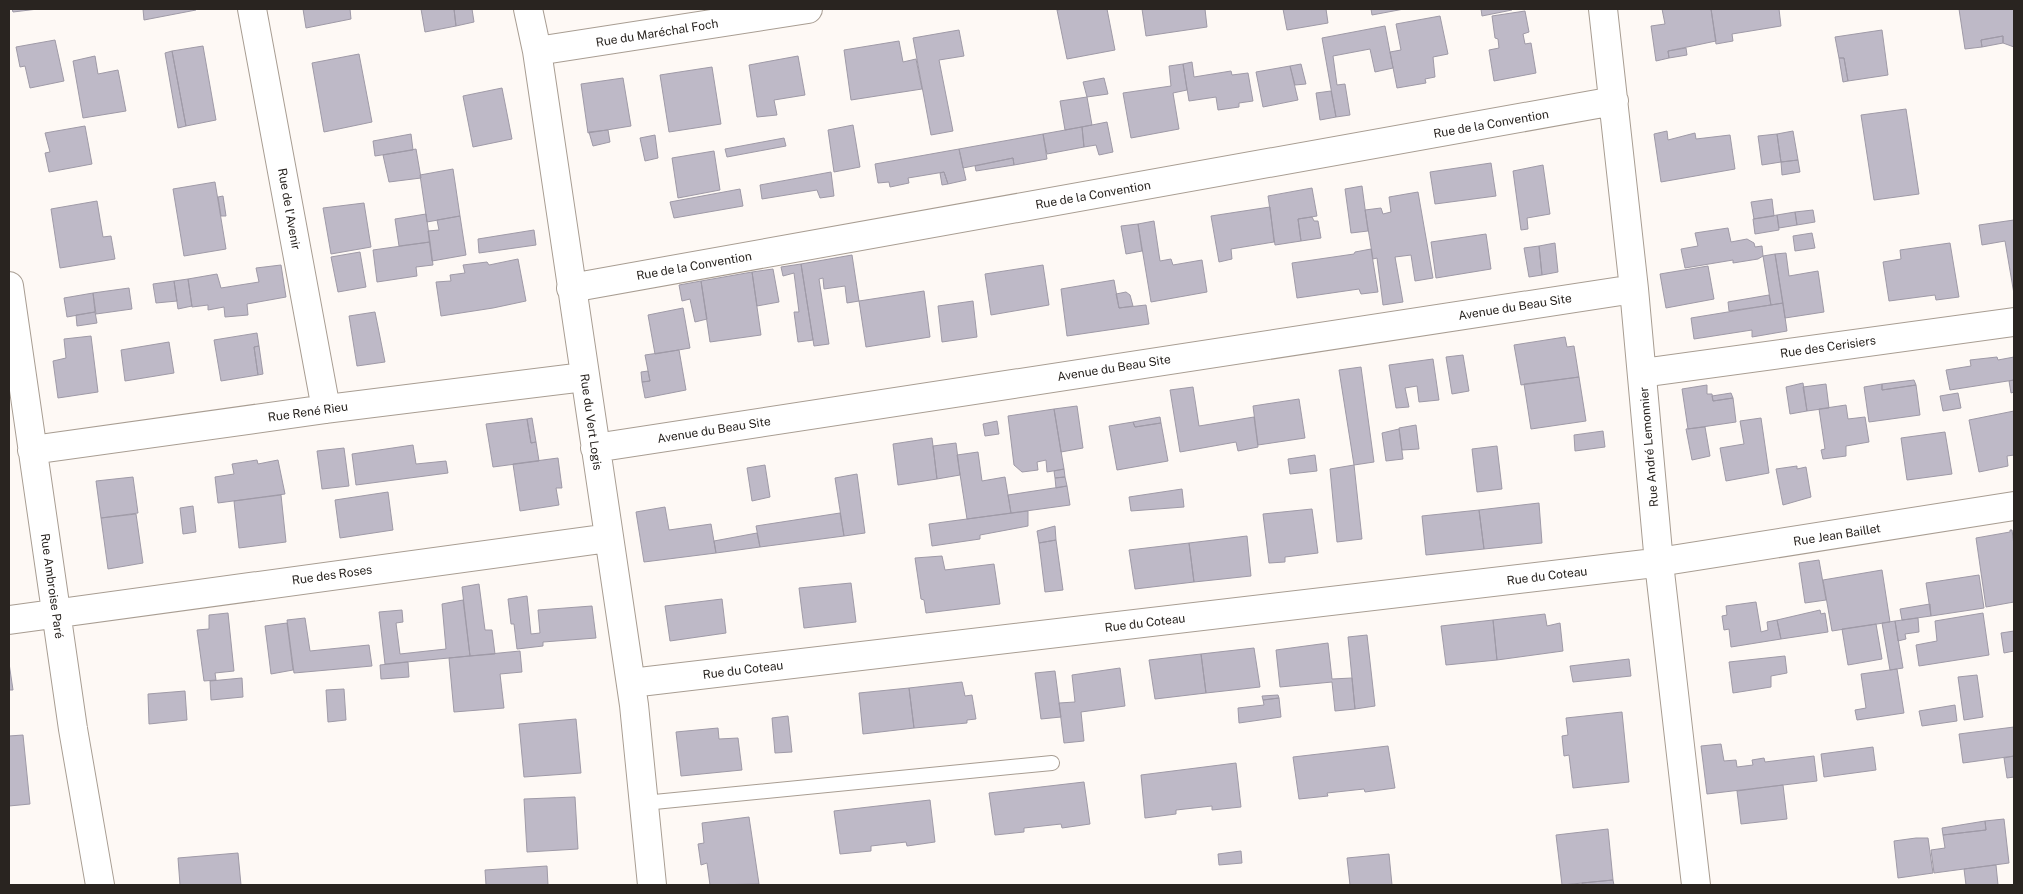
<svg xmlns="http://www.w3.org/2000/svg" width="2023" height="894" font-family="'Public Sans',sans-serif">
  <rect width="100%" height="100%" fill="#fef9f5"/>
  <path fill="#beb9c7" stroke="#9f9aa7" d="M12 9H38L13 12Z
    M143 9H196V10L144 20Z
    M303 9H350L351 19 306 28Z
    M421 9H454L456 26 425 32Z
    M454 9H472L474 22 456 26Z
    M1063 9H1107L1115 50 1067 59 1057 10Z
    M1142 9H1205L1207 27 1146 36Z
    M1283 9H1326L1328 23 1287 30Z
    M1371 9H1404L1372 15Z
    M1481 9H1512V10L1482 16Z
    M1662 9H1711L1716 41 1668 51 1669 58 1656 61 1651 26 1665 24Z
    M1711 9H1779L1781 26 1732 34 1733 41 1716 44Z
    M1959 9H2014V47L2003 43V36L1981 40 1982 47 1965 49Z
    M1525 11 1529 32 1523 34 1525 44 1531 43 1536 73 1494 81 1489 50 1499 48 1498 39 1495 38 1492 16Z
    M1440 16 1448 54 1433 57 1435 77 1425 79 1426 83 1397 88 1390 52 1401 50 1396 24Z
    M1385 26 1393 68 1375 72 1370 49 1333 56 1337 85 1345 84 1350 115 1336 117 1322 38Z
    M959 30 964 56 939 60 953 131 931 135 913 38Z
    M1882 30 1888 75 1848 81 1844 58H1839L1835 37Z
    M2003 36V43L1982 47 1981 40Z
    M55 40 64 81 30 88 25 66 20 67 16 47Z
    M899 41 903 62 916 59 922 89 851 100 844 50Z
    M203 46 216 120 186 126 172 51Z
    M1686 48 1687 55 1669 58 1668 51Z
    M172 51 186 126 178 128 165 53Z
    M359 54 372 122 324 132 312 63Z
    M95 56 98 74 118 70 126 111 83 118 73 61Z
    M798 56 805 95 774 100 777 115 757 117 749 65Z
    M1839 58H1844L1848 81 1843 82Z
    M1192 62 1194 77 1231 71 1232 75 1248 73 1253 101 1239 103V107L1218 110 1216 97 1189 101 1183 64Z
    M1183 64 1187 90 1173 93 1179 129 1131 138 1123 93 1171 86 1169 66Z
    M1301 64 1306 84 1295 85 1290 66Z
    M1290 66 1298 100 1263 107 1256 72Z
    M712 67 721 124 669 132 660 75Z
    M623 78 631 126 588 133 581 84Z
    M1104 78 1108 94 1087 97 1083 82Z
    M502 88 512 139 473 147 463 96Z
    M1331 91 1336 117 1320 120 1316 93Z
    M1087 97 1092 125 1065 130 1060 101Z
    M1906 109 1919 194 1874 200 1861 115Z
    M1107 122 1113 152 1099 155 1096 145 1084 147 1082 127Z
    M853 125 860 167 834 172 828 130Z
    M85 126 92 164 49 172 45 153 50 152 45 133Z
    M1082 127 1084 147 1047 154 1043 134Z
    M608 130 610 142 593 146 589 132Z
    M1667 131 1668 140 1695 133 1696 139 1730 135 1735 169 1661 182 1654 134Z
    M1793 131 1798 160 1781 162 1777 134Z
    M411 134 413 150 375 156 373 141Z
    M1043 134 1047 159 1014 165 1013 158 963 168 959 149Z
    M1777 134 1781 162 1762 165 1758 136Z
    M655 135 658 158 645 161 640 138Z
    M784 138 786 146 727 157 725 149Z
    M416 149 421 178 389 182 383 155Z
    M959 149 966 180 948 184 944 172 908 178 909 183 890 187 889 182 878 183 875 164Z
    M714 151 720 190 678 198 672 158Z
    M1013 158 1014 165 976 171 975 166Z
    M1798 160 1800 172 1782 175 1781 162Z
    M1491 163 1496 196 1435 204 1430 172Z
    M1543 165 1550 214 1527 218 1528 229 1521 230 1513 171Z
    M453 169 460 216 427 222 420 175Z
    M831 172 834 196 820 198 817 190 762 199 760 185Z
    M944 172 948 184 942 185 940 173Z
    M215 182 226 249 184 256 173 189Z
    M1362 186 1368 231 1351 233 1345 189Z
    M1312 188 1317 216 1298 219 1301 241 1275 245 1268 196Z
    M740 189 743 206 674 218 670 202Z
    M1418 192 1433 278 1415 281 1411 255 1395 257 1403 302 1383 305 1377 258 1373 259 1365 210 1381 208 1383 214 1391 212 1389 197Z
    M223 196 226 216H221L218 197Z
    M1772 199 1774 216 1754 219 1751 202Z
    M97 201 103 237 111 236 115 259 60 268 51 209Z
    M364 203 371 247 331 254 323 208Z
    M1270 207 1274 242 1231 249 1232 259 1219 262 1211 216Z
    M1813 210 1815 222 1797 225 1795 212Z
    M1795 212 1797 225 1779 228 1777 215Z
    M426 214 430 242 399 246 395 219Z
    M1777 215 1779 230 1755 234 1753 219Z
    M460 216 466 255 432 261 428 231 439 230 437 220Z
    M1312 217 1314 221H1318L1321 238 1301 241 1298 219Z
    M2014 220V294L2005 241 1982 245 1979 225Z
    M1154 221 1160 261 1171 259 1173 265 1202 260 1207 292 1151 302 1138 224Z
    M1138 224 1142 251 1126 254 1121 226Z
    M1728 228 1731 242 1747 239 1754 243 1755 247 1762 246 1763 256 1758 259 1733 263V260L1685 268 1681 249 1698 246 1695 233Z
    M534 230 536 245 479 253 478 239Z
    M1812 233 1815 248 1795 251 1793 236Z
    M1486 234 1491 269 1436 278 1431 242Z
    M430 242 433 265 416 267 417 276 377 282 373 250Z
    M1555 243 1558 272 1542 275 1539 246Z
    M1950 243 1959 297 1936 300 1935 295 1889 301 1883 262 1901 259 1900 250Z
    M1539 246 1542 275 1529 277 1524 248Z
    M1371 249 1378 292 1361 294 1359 289 1297 298 1292 263 1354 254 1355 252Z
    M360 252 366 287 338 292 331 257Z
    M1786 253 1789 276 1818 271 1824 312 1785 318 1775 254Z
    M1775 254 1783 303 1771 305 1763 256Z
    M852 255 859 301 847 303 845 286 824 289 823 278 819 279 829 344 814 346 801 264Z
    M518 259 526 301 493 308 441 316 436 282 451 281 450 275 465 273 463 265 487 262 489 265Z
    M801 264 813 340 798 342 794 312H799L794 273 783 276 781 267Z
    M281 265 286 297 247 304 248 315 225 317 224 307 208 310V305L192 307 188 279 217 274 221 288 259 282 256 268Z
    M1043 265 1049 305 991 315 985 274Z
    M1708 266 1714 299 1666 308 1660 274Z
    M773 269 779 302 757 306 752 272Z
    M752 272 761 335 710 342 701 281Z
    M188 279 192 306 178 309 174 281Z
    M1114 280 1119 308 1146 305 1149 324 1067 336 1061 289Z
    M174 281 177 301 156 303 153 284Z
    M701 281 707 319 695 322 690 299 682 301 679 285Z
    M129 288 132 309 96 314 93 293Z
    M924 291 930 337 866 347 859 301Z
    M1126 292 1130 295 1133 306 1119 308 1116 294Z
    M93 293 95 312 67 317 64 298Z
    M1769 295 1771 305 1729 311 1728 302Z
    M973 301 977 337 942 342 938 306Z
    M1783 303 1787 331 1752 337V330L1694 339 1691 318Z
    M683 308 690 348 655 354 648 315Z
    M95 312 97 323 77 326 76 315Z
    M375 312 385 362 357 366 349 316Z
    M257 333 259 346 254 347 258 375 221 381 214 340Z
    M91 336 98 392 58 398 53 361 66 358 64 339Z
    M1565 337 1567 347 1574 346 1579 377 1521 385 1514 345Z
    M169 342 174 373 125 381 121 350Z
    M259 346 263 374 258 375 254 347Z
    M679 350 686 390 645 398 642 382 650 381 645 355Z
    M1463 355 1469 391 1452 394 1446 357Z
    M1997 357 1998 360 2014 357V380L1950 390 1946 370 1971 366 1970 360Z
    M1433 359 1439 400 1419 402 1417 386 1405 388 1409 407 1396 408 1389 365Z
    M1361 367 1374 462 1354 465 1339 370Z
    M648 371 650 381 642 382 641 372Z
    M1579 377 1586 421 1531 429 1524 384Z
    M1914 380 1916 385 1882 390V384Z
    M2014 380V392L2011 393 2009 381Z
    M1803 383 1807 411 1790 414 1786 387Z
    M1826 384 1829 408 1807 411 1803 387Z
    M1882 384V390L1916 385 1920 415 1869 422 1864 387Z
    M1707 385V394H1712L1713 401 1733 398 1736 422 1688 429 1682 389Z
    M1193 387 1199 426 1254 417 1258 447 1238 451 1236 442 1180 452 1170 390Z
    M1731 393 1733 398 1713 401 1712 396Z
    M1958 393 1961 408 1943 411 1940 396Z
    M1299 399 1305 438 1258 445 1253 406Z
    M1846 405 1848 419 1865 417 1869 442 1846 446V456L1823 459 1821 450 1825 449 1819 409Z
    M1077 406 1083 448 1061 452 1054 409Z
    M1054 409 1064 469 1047 472 1046 460 1037 462 1038 470 1022 472 1014 465 1008 416Z
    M2014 411V455L2007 456 2008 466 1979 472 1969 420Z
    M1160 417 1161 423 1135 427 1133 422Z
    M532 418 536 442 531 443 527 419Z
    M1761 418 1769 473 1726 481 1720 448 1744 444 1740 421Z
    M527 419 531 443 536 442 539 461 493 467 486 424Z
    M997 421 999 434 985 436 983 424Z
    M1133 422 1135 427 1161 423 1168 461 1117 470 1109 426Z
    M1416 425 1419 449 1402 450 1399 428Z
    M1705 427 1710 456 1692 460 1686 429Z
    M1399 429 1403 459 1386 461 1382 433Z
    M1603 431 1605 447 1575 451 1574 435Z
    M1945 432 1952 474 1907 480 1901 438Z
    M932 438 937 479 898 485 893 444Z
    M956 443 960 475 937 479 933 446Z
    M413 445 416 464 446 461 448 473 356 485 352 454Z
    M1497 446 1502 489 1477 492 1472 449Z
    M344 448 349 486 322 489 317 451Z
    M978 452 982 481 1005 477 1011 513 967 519 957 455Z
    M1315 455 1317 471 1290 474 1288 459Z
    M558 458 562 488H556L559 505 520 511 513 464Z
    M257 460 258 464 278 460 285 494 218 503 215 477 234 474 232 464Z
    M765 465 770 497 752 501 747 468Z
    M1354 465 1362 539 1337 542 1330 469Z
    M1797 466V469L1806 467 1811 497 1783 505 1776 469Z
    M1064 469 1065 477 1055 478 1054 471Z
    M857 474 865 533 844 536 835 478Z
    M133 477 138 513 101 518 96 481Z
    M1065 477 1067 486 1056 488 1055 478Z
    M1067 486 1070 505 1011 513 1008 495Z
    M1182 489 1184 507 1131 511 1129 497Z
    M388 492 393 530 340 538 335 500Z
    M281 495 286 542 239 548 234 501Z
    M1539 503 1542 543 1484 549 1479 510Z
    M193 506 196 532 183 534 180 508Z
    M665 507 669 530 711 524 716 553 644 562 636 512Z
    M1312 509 1318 553 1285 557V562L1269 563 1263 514Z
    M1479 510 1484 549 1426 555 1422 516Z
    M1028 511V526L980 535V539L932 546 929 524Z
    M840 513 844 536 760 547 756 526Z
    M136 514 143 563 108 569 101 518Z
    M1055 526 1056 540 1039 543 1037 531Z
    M2010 530H2012L2014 545V602L1986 607 1976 538 2010 532Z
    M757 533 760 547 716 553 714 541Z
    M1247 536 1251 576 1194 582 1189 543Z
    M1056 540 1063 590 1045 592 1039 543Z
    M1189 543 1194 582 1135 589 1129 550Z
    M942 556 945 570 994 564 1000 604 926 613 924 600 921 599 915 558Z
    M1819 560 1826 600 1805 603 1799 563Z
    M1882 570 1890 622 1832 631 1823 580Z
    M1979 575 1984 608 1931 616 1926 583Z
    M851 583 856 622 804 628 799 588Z
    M479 584 485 630H492L495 654 470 656 462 587Z
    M527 596 531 634 540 633 538 610 592 606 596 638 543 642V646L517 649 514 624H511L508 599Z
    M722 599 726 633 670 641 665 606Z
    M463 600 470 656 385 664 379 612 402 610 403 622 396 623 400 654 446 649 442 604Z
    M1756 602 1761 632 1768 630 1767 622 1777 620 1781 639 1731 647 1729 629 1724 630 1722 616 1727 615 1726 606Z
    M1930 604 1931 616 1902 620 1900 609Z
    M1820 610 1821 614 1825 613 1828 632 1781 639 1777 620Z
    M228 613 234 671 215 673 216 680 204 681 197 630 209 629V615Z
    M1983 613 1989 655 1919 666 1916 645 1937 641 1935 621Z
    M1545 614 1547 626 1560 623 1563 651 1497 660 1493 620Z
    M305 618 310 651 369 645 372 666 294 673 287 620Z
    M1918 618 1919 632 1905 634 1906 639 1898 641 1895 621Z
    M1493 620 1497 660 1446 665 1441 626Z
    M1895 621 1903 668 1890 670 1882 623Z
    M287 623 293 670 271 674 265 626Z
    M1876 624 1882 659 1848 665 1842 629Z
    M2014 631V651L2004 653 2001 633Z
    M1367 635 1375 706 1355 709 1348 637Z
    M1328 643 1332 679 1352 678 1355 709 1335 711 1332 682 1280 687 1276 650Z
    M1254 648 1260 687 1206 693 1201 654Z
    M520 651 522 672 500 674 504 708 454 712 449 658Z
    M1201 654 1206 693 1155 699 1149 660Z
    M1785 656 1787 673 1771 676V687L1733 693 1729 662Z
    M1629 659 1631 676 1573 682 1570 666Z
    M408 662 409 677 381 679 380 665Z
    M9 663 13 690H9Z
    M1120 668 1125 706 1081 712 1084 741 1064 743 1059 703 1075 702 1072 675Z
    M1897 669 1904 713 1857 720 1855 710 1866 708 1861 674Z
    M1055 671 1061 717 1041 719 1035 673Z
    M1977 675 1983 717 1964 720 1958 677Z
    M242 678 243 697 211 700 210 681Z
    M962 682 965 696 972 695 976 719 967 720V723L914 728 909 688Z
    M909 688 914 728 863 734 859 693Z
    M344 689 346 720 328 722 326 690Z
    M185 691 187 720 149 724 148 694Z
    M1278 695 1279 698 1263 700 1262 696Z
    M1279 698 1281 717 1239 723 1238 708 1264 705 1263 700Z
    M1955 705 1957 721 1922 726 1919 711Z
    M1622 712 1629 782 1573 788 1569 755 1564 756 1562 736 1568 735 1566 718Z
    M788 716 792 752 775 753 772 718Z
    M576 719 581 773 524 777 519 724Z
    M2014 727V756L1963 763 1959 734Z
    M718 728 719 739 738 738 742 770 681 776 676 732Z
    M23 735 30 804 9 806V736Z
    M1721 744 1724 761 1736 760 1737 767 1753 765 1752 760 1764 758 1765 762 1814 756 1817 781 1707 794 1701 746Z
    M1388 746 1395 788 1365 792 1364 789 1327 793 1328 796 1299 799 1293 757Z
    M1873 747 1876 770 1824 777 1821 754Z
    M2014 756V777L2007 778 2004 758Z
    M1236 763 1241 807 1212 810V806L1176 810V814L1145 818 1141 775Z
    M1084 782 1090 824 1062 828 1061 824 1024 828V832L995 835 989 793Z
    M1783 785 1787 819 1741 824 1737 791Z
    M575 797 578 849 527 852 524 799Z
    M930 800 935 842 907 846 906 842 871 846V851L840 854 834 811Z
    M749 817 759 884 710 885 707 863 701 865 698 844 704 843 702 823Z
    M2004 819 2009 863 1934 873 1931 850 1945 848 1943 835 1986 830 1985 821Z
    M1985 821 1986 830 1943 835 1942 828Z
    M1608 829 1613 880 1562 885 1556 835Z
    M1916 838H1928L1933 873 1898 878 1894 841Z
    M1241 851 1242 863 1219 865 1218 854Z
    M238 853 241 885H180L178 858Z
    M1389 854 1392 885H1350L1347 858Z
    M1996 865 1998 885H1966L1964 869Z
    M547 866 548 885H486L485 870Z
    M1613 880 1614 885H1582V883Z"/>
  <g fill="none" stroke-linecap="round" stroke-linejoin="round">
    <defs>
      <path id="lane" d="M644 803 1052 763"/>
      <path id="street" d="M252 9 326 409
        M528 9 537 51 634 705 652 885
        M1603 9 1634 289 1659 563 1696 885
        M537 51 808 9
        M9 286 73 729 100 885
        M571 288 1614 101
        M1642 373 2014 322
        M595 448 1634 289
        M32 450 326 409 584 377
        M9 620 609 538
        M631 683 1646 564 2014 506"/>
    </defs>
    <use href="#lane" stroke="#a89d92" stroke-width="16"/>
    <use href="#street" stroke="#a89d92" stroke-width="30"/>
    <use href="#lane" stroke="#fff" stroke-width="14"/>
    <use href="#street" stroke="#fff" stroke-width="28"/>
  </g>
  <g text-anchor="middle" stroke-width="4.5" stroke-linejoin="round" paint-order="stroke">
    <g font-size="12" fill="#292420" stroke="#fff">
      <text transform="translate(657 33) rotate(-9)" y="4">Rue du Maréchal Foch</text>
      <text transform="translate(1491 124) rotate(-10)" y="4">Rue de la Convention</text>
      <text transform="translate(1093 195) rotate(-10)" y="4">Rue de la Convention</text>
      <text transform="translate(289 209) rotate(80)" y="4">Rue de l'Avenir</text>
      <text transform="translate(694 266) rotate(-10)" y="4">Rue de la Convention</text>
      <text transform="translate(1515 307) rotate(-9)" y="4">Avenue du Beau Site</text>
      <text transform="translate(1828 347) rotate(-8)" y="4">Rue des Cerisiers</text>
      <text transform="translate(1114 368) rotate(-9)" y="4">Avenue du Beau Site</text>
      <text transform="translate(308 412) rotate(-8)" y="4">Rue René Rieu</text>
      <text transform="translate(591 422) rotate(82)" y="4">Rue du Vert Logis</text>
      <text transform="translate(714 430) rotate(-9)" y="4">Avenue du Beau Site</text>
      <text transform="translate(1649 447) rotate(-95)" y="4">Rue André Lemonnier</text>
      <text transform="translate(1837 535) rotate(-9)" y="4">Rue Jean Baillet</text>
      <text transform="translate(332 575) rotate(-8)" y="4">Rue des Roses</text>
      <text transform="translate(1547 576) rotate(-7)" y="4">Rue du Coteau</text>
      <text transform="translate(52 586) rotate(82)" y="4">Rue Ambroise Paré</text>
      <text transform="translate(1145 623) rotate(-7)" y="4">Rue du Coteau</text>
      <text transform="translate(743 670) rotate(-7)" y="4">Rue du Coteau</text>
    </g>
  </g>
  <rect width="2023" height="894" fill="none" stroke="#292420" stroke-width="20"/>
</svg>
